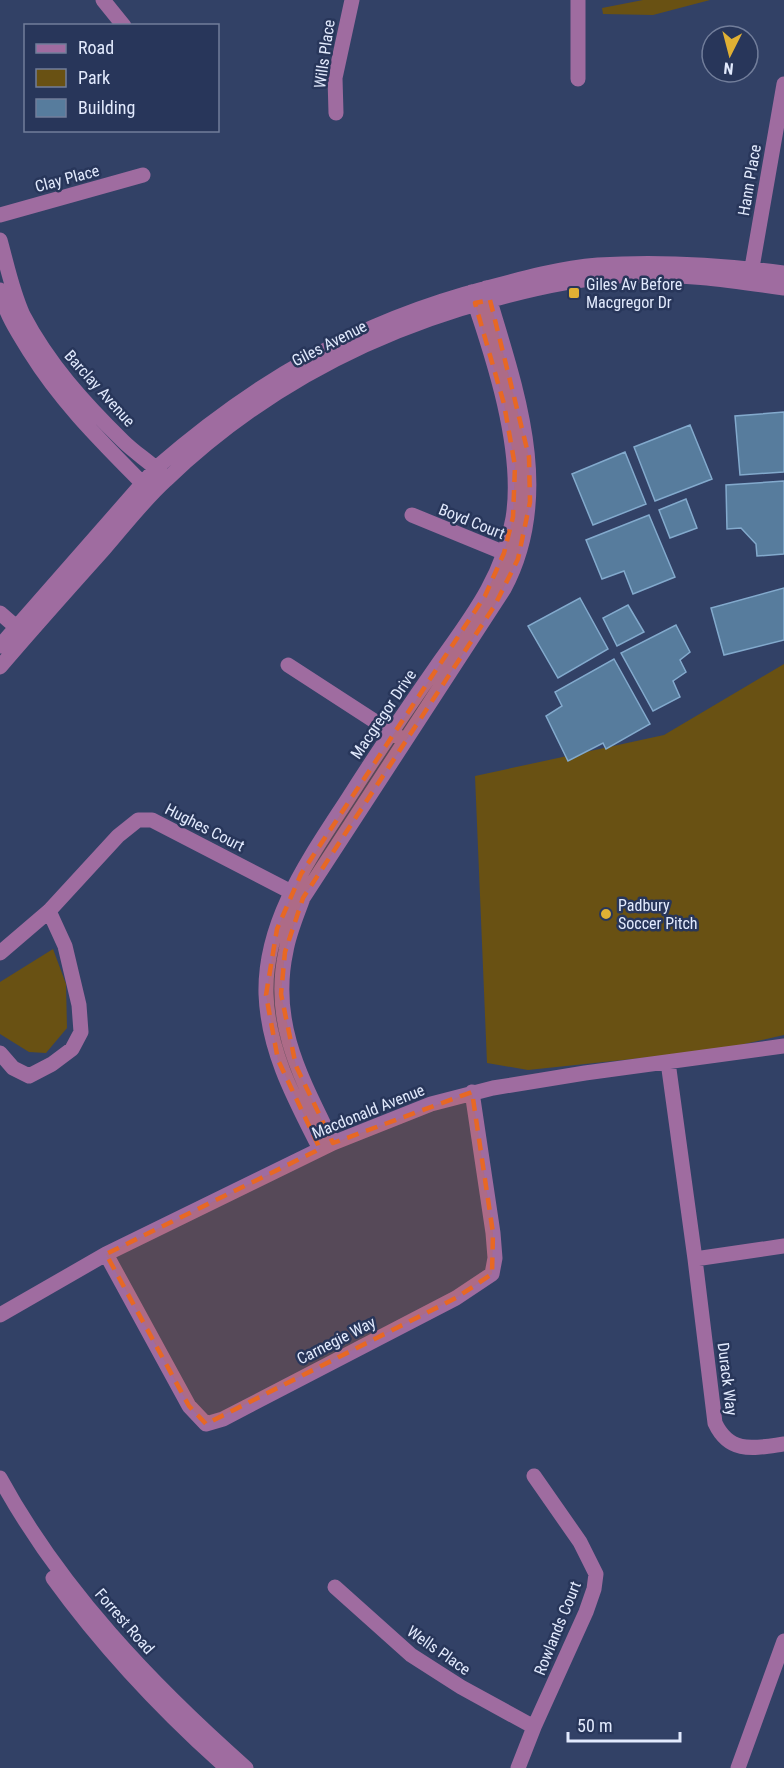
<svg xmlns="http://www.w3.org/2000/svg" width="784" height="1768" font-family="'Roboto Condensed',sans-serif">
  <rect width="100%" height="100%" fill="#324166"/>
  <path fill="#695113" d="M643 0H710L653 15 603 14 602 8Z
    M784 664V1035L718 1050 528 1070 487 1063 475 776 664 735Z
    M53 949 66 984 67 1028 46 1053 29 1052 0 1034V982Z"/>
  <path fill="#577c9d" stroke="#83aacd" stroke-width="1.5" d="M784 412V472L740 475 735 416Z
    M690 425 712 479 655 501 634 447Z
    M625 452 646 504 593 525 572 474Z
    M784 481V554L757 556 756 544 741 528 727 529 726 485Z
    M686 499 697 528 670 538 659 510Z
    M649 515 675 577 633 594 624 571 602 579 586 540Z
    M784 588V640L724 655 711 608Z
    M580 598 608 649 558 678 528 626Z
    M628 605 644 632 617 646 603 618Z
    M676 625 690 652 680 660 686 672 673 681 680 697 653 711 621 653Z
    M614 659 650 724 606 749 603 743 568 761 546 716 562 706 555 692Z"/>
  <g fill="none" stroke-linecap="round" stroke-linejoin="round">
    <path stroke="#9f6ca0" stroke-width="15" d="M103 0 124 26
      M578 79V0
      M336 113 335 78 352 0
      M0 215 143 175
      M0 240C7 265 12 291 23 315 48 363 84 403 123 441 135 453 150 462 162 474
      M750 279 784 84
      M0 290C5 313 18 333 30 352 63 405 105 445 148 489
      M412 515 512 556
      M0 613 23 633
      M0 646 156 468C256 381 359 321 487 288 524 278 561 268 598 265 660 261 723 265 784 273
      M288 665 399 737
      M0 667C34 627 69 588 104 549 124 526 143 501 166 480 260 390 369 332 495 299 535 288 576 279 618 276 673 272 729 280 784 288
      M0 953 49 911 118 836 138 820H152L299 896
      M0 1053 13 1068 29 1076 52 1064 72 1049 81 1032 79 1005 65 946 49 911
      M668 1062 695 1259 715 1423C730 1455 755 1448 784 1444
      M333 1143C302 1079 270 1024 286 951 289 933 297 915 303 898L504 589C556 492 515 386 486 288
      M320 1149C295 1100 268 1051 266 994 264 920 311 856 349 797 377 753 406 710 436 667 470 619 503 578 513 518 524 450 493 356 471 292
      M106 1254 189 1406 206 1424 223 1419 456 1298 492 1274 495 1258 493 1233 472 1092
      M695 1259 784 1246
      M0 1315 106 1254 333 1143 431 1104 493 1088 585 1073 784 1046
      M0 1478C61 1590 151 1684 246 1768
      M53 1578C103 1647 163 1711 227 1768
      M335 1587 411 1655 461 1687 534 1727
      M518 1768 534 1727 586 1612 594 1589 596 1574 580 1542 534 1476
      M738 1768 784 1641"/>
  </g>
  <path fill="#e76824" fill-opacity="0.2" stroke="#e76824" stroke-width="4.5" stroke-dasharray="12 8" stroke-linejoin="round" d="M490 300 529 457 530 502 518 559 495 605 303 898 285 952 281 994 296 1066 333 1143 472 1092 493 1233 492 1274 456 1298 206 1424 189 1406 106 1254 320 1149 278 1060 266 995 277 929 301 874 485 596 504 553 513 517 515 466 504 404 475 303Z"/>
  <g fill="#e0b034" stroke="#28365a" stroke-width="2">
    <rect x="568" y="287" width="12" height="12" rx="3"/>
    <circle cx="606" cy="914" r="6"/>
  </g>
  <g text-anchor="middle" stroke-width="5" stroke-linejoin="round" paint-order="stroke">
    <g font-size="16" fill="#e2eafd" stroke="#28365a">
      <text transform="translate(324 54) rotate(-82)" y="6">Wills Place</text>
      <text transform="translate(67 178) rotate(-15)" y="6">Clay Place</text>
      <text transform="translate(749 180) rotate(-80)" y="6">Hann Place</text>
      <text transform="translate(329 343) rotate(-27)" y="6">Giles Avenue</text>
      <text transform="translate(100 388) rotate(48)" y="6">Barclay Avenue</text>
      <text transform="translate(472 521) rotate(22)" y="6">Boyd Court</text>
      <text transform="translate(383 714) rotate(-56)" y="6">Macgregor Drive</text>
      <text transform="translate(205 827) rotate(27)" y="6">Hughes Court</text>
      <text transform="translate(368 1111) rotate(-22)" y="6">Macdonald Avenue</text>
      <text transform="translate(336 1340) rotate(-27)" y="6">Carnegie Way</text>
      <text transform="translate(728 1379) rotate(83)" y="6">Durack Way</text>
      <text transform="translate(125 1621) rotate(49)" y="6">Forrest Road</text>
      <text transform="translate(557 1628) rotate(-68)" y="6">Rowlands Court</text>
      <text transform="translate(439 1650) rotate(35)" y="6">Wells Place</text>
    </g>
    <g font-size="16" fill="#e2eafd" stroke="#28365a" text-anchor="start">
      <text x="586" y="290">Giles Av Before<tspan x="586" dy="18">Macgregor Dr</tspan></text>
      <text x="618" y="911">Padbury<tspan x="618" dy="18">Soccer Pitch</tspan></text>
    </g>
  </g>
  <rect x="24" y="24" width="195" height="108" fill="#28365a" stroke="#727e9b" stroke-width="1.5"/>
  <rect x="36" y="44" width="30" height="9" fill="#9f6ca0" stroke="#727e9b" stroke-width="1.5"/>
  <text x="78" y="54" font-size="18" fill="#e2eafd">Road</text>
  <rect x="36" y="69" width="30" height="18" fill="#695113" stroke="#727e9b" stroke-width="1.5"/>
  <text x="78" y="84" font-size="18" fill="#e2eafd">Park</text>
  <rect x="36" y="99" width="30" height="18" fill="#577c9d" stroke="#727e9b" stroke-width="1.5"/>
  <text x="78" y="114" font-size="18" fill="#e2eafd">Building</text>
  <g transform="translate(730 54) rotate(186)"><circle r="28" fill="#28365a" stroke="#727e9b" stroke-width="1.5"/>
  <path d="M0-4.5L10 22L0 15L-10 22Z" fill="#e0b034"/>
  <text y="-9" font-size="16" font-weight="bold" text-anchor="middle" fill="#e2eafd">N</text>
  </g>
  <path d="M568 1732v9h112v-9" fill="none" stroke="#e2eafd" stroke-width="3"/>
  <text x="577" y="1732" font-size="18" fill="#e2eafd" stroke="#28365a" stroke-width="4.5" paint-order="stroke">50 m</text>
</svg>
